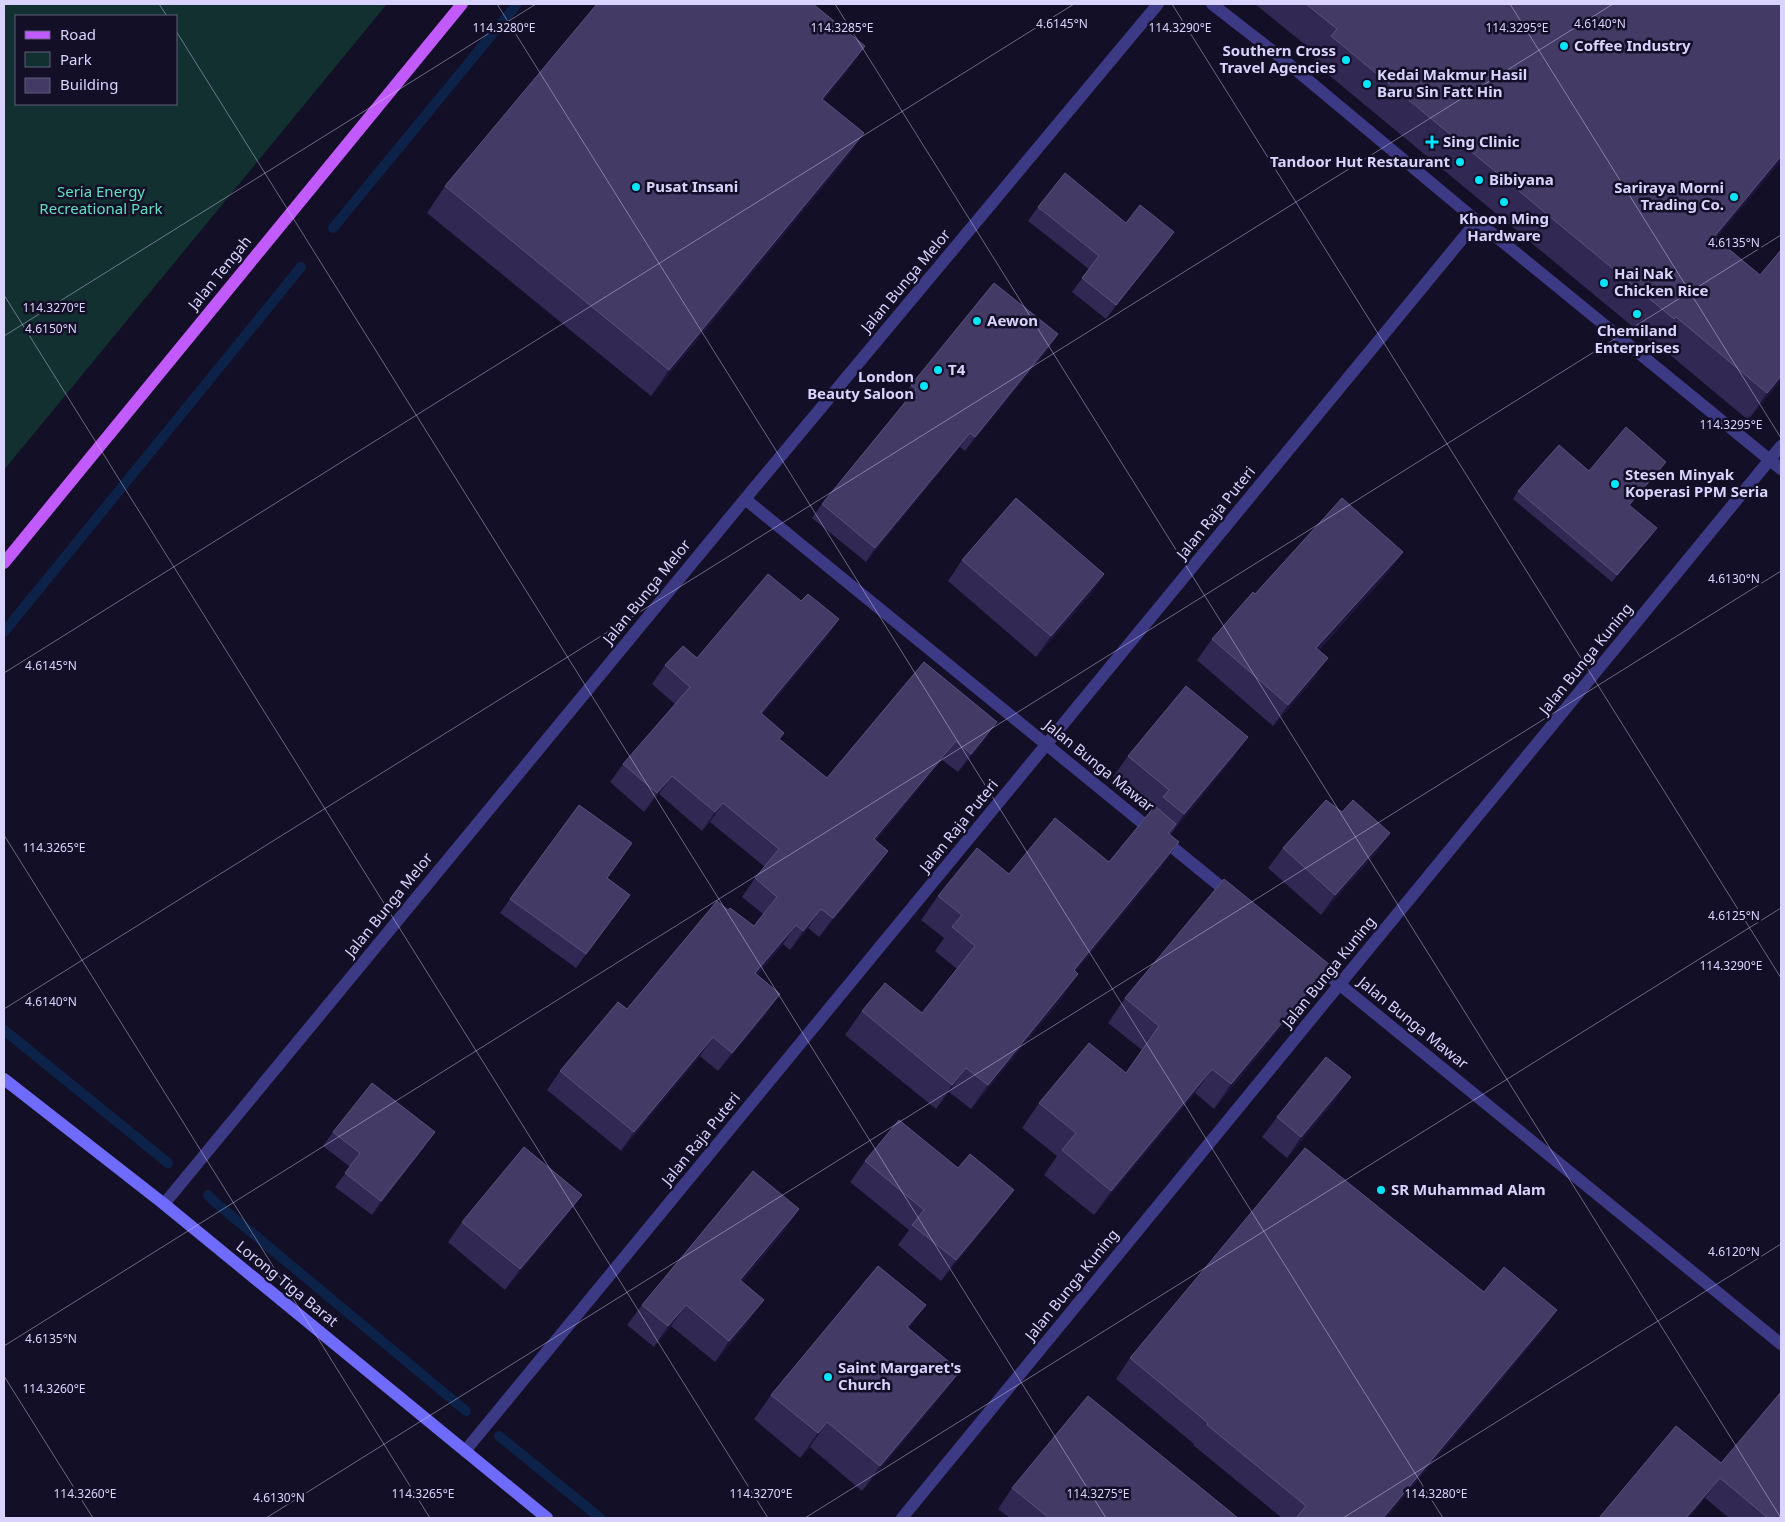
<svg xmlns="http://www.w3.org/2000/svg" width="1785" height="1522" font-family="'Noto Sans',sans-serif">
  <rect width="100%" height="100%" fill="#130f26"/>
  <path fill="#12302f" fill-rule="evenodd" d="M4 4H387L4 470ZM16 16H176V104H16Z"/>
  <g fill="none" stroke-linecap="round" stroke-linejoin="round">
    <path stroke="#0c2248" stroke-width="10" d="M333 228 517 4
      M4 632 301 267
      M4 1030 168 1163
      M208 1195 216 1203 466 1411
      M499 1436 600 1518"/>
    <path stroke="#3d3a85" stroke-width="12" d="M1212 4 1284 60 1477 221 1781 469
      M745 499 1231 895
      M1312 962 1781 1344
      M164 1204 745 499 1158 4
      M465 1451 1477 221
      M902 1518 1781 446"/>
    <path stroke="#6f6bff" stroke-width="12" d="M4 1079 164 1204 547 1518"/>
    <path stroke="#c25bff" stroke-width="12" d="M4 563 462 4"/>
  </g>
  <path fill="#312854" d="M1255 4H1781V161L1716 238 1760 275 1781 250V380L1748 420 1657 344 1656 346 1313 62 1318 55Z
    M865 46 846 73 823 100 864 133 845 160 651 396 427 213 445 186Z
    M1038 207 1126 223 1164 246 1106 319 1072 292 1089 269 1028 221Z
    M1058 334 1049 348 965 451 960 447 866 562 812 518 822 504 905 402 901 399 911 385Z
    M1661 469 1630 505 1652 535 1612 582 1513 499 1518 491 1589 471Z
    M1403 552 1388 573 1319 650 1314 679 1273 726 1197 660 1212 639 1255 594Z
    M962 560 1104 574 1090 595 1036 657 948 581Z
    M801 601 839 619 826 638 762 715 780 739 827 778 924 662 984 741 958 772 942 760 875 841V870L819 937 808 928 790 950 783 944 757 975 767 1013 718 1071 700 1056 621 1151 547 1090 560 1071 627 1009 728 910 754 926 763 914 742 897 755 878 765 867 710 822 702 831 659 794 644 812 610 782 623 764 675 704 652 684 665 665 697 658Z
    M1128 756 1234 757 1170 835 1162 866 1075 972 1062 998 971 1109 949 1092 936 1109 845 1035 862 1011 922 1013 957 969 935 951 944 938 921 920 938 896 1009 874 1109 862 1152 809 1113 777Z
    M1342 812 1390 833 1375 854 1321 915 1268 868 1283 848Z
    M607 878 630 895 576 968 500 913 510 899Z
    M1312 990 1214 1109 1195 1093 1094 1215 1044 1175 1057 1156 1022 1128 1039 1103 1126 1073 1142 1050 1108 1023 1125 998Z
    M1337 1098 1287 1158 1262 1137 1277 1117Z
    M333 1132 425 1146 372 1215 335 1187 350 1167 323 1146Z
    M865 1161 999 1210 941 1281 898 1245 909 1230 850 1182Z
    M582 1195 567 1215 505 1290 448 1242 462 1222Z
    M799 1209 785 1230 742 1282 749 1321 715 1362 671 1326 654 1347 627 1325 642 1305Z
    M1484 1292 1542 1331 1386 1518H1282L1193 1445 1194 1444 1116 1379 1130 1358Z
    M909 1329 960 1371 942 1395 862 1491 810 1447 800 1458 754 1419 771 1395Z
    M1721 1463 1781 1518H1729L1705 1498 1689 1518H1599Z
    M1012 1488 1238 1518H1010L998 1509Z"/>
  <path fill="#1d163a" d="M865 46 846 73 803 126 822 99Z
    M864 133 845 160 651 396 669 370Z
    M1781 156V161L1695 263 1714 237Z
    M1174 232 1164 246 1106 319 1116 305Z
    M1058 334 1049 348 965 451 975 437Z
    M1781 376V380L1748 420 1767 393Z
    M970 433 960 447 866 562 875 548Z
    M1666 462 1661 469 1624 512 1629 505Z
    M1657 528 1652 535 1612 582 1617 575Z
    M1403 552 1388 573 1302 668 1316 648Z
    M1104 574 1090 595 1036 657 1051 636Z
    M839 619 826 638 748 732 761 713Z
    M1328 658 1314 679 1273 726 1288 705Z
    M997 722 984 741 958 772 971 754Z
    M1248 737 1234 757 1170 835 1184 814Z
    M956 741 942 760 860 858 874 839Z
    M672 776 659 794 644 812 657 793Z
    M723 803 710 822 702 831 715 812Z
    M1390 833 1375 854 1321 915 1335 895Z
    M1179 842 1162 866 1057 994 1074 970Z
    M888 851 875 870 819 937 833 918Z
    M821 909 808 928 790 950 803 931Z
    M796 925 783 944 742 992 755 973Z
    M1330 965 1312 990 1214 1109 1231 1084Z
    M1078 974 1062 998 971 1109 988 1085Z
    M780 994 767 1013 718 1071 732 1053Z
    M713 1037 700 1056 621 1151 634 1132Z
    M966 1068 949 1092 936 1109 952 1085Z
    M1212 1069 1195 1093 1094 1215 1111 1191Z
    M1351 1077 1337 1098 1287 1158 1301 1137Z
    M435 1132 425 1146 372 1215 381 1201Z
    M1014 1190 999 1210 941 1281 956 1260Z
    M582 1195 567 1215 505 1290 520 1269Z
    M799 1209 785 1230 726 1301 740 1280Z
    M764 1300 749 1321 715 1362 729 1341Z
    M686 1305 671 1326 654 1347 668 1326Z
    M926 1305 909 1329 907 1327Z
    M1557 1310 1542 1331 1386 1518H1383Z
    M960 1371 942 1395 862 1491 880 1466Z
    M827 1422 810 1447 800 1458 818 1433Z
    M1720 1478 1705 1498 1689 1518H1686Z"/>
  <path fill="#433a66" stroke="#5a527e" d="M597 4H813L865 46 822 99 864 133 669 370 445 186Z
    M1306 4H1781V156L1714 237 1760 275 1781 250V376L1767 393 1676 317 1674 319 1331 36 1337 29Z
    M1065 173 1126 223 1140 205 1174 232 1116 305 1082 278 1099 256 1038 207Z
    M994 283 1058 334 975 437 970 433 875 548 822 504 916 389 911 385Z
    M1626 427 1666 462 1629 505 1657 528 1617 575 1518 491 1559 445 1589 471Z
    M1016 498 1104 574 1051 636 962 560Z
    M1342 498 1403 552 1316 648 1328 658 1288 705 1212 639 1253 592 1255 594Z
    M768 574 801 601 808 594 839 619 761 713 784 733 779 739 827 778 924 662 997 722 971 754 956 741 874 839 888 851 833 918 821 909 803 931 796 925 755 973 780 994 732 1053 713 1037 634 1132 560 1071 618 1002 627 1009 717 901 728 910 730 908 754 926 777 897 755 878 779 849 723 803 715 812 672 776 657 793 623 764 690 687 665 665 683 646 697 658Z
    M1186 686 1248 737 1184 814 1163 797 1169 790 1128 756Z
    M1326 800 1342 812 1353 800 1390 833 1335 895 1283 848Z
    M579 805 632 843 607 878 630 895 586 954 510 899Z
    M1155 806 1176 824 1168 833 1179 842 1074 970 1078 974 988 1085 966 1068 952 1085 862 1011 885 983 922 1013 975 946 952 927 962 915 938 896 977 848 1009 874 1055 818 1109 862Z
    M1224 879 1330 965 1231 1084 1212 1069 1111 1191 1062 1150 1076 1133 1039 1103 1089 1043 1126 1073 1159 1026 1125 998Z
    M1326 1057 1351 1077 1301 1137 1277 1117Z
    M372 1083 435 1132 381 1201 345 1173 360 1153 333 1132Z
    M899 1120 958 1168 970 1154 1014 1190 956 1260 912 1225 924 1210 865 1161Z
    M524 1147 582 1195 520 1269 462 1222Z
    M1305 1148 1484 1292 1504 1267 1557 1310 1383 1518H1296L1306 1506 1207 1425 1208 1423 1130 1358Z
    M753 1171 799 1209 740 1280 764 1300 729 1341 686 1305 668 1326 642 1305Z
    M878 1266 926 1305 907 1327 960 1371 880 1466 827 1422 818 1433 771 1395Z
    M1781 1392V1518H1768L1720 1478 1686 1518H1599L1676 1426 1721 1463Z
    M1088 1396 1238 1518H1049L1012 1488Z"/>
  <path fill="none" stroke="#d9d4ff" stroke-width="1" stroke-opacity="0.45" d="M159 4 167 16M497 4 1443 1518M835 4 1781 1518M1172 4 1781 978M1510 4 1781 438M176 31 1106 1518M4 295 768 1518M4 336 536 4M4 673 1074 4M4 835 430 1518M4 1009 1613 4M4 1346 1781 235M4 1376 93 1518M266 1518 1781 571M805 1518 1781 908M1343 1518 1781 1244"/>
  <g fill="#00e5ff" stroke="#130f26" stroke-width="2">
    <circle cx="1564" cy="46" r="5"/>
    <circle cx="1346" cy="60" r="5"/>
    <circle cx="1367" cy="84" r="5"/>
    <path d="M1429.5 134.5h5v5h5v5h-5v5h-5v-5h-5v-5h5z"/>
    <circle cx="1460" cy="162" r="5"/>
    <circle cx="1479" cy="180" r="5"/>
    <circle cx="636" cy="187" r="5"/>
    <circle cx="1734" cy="197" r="5"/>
    <circle cx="1504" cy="202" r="5"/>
    <circle cx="1604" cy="283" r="5"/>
    <circle cx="1637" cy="314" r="5"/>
    <circle cx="977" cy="321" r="5"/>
    <circle cx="938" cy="370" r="5"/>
    <circle cx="924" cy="386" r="5"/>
    <circle cx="1615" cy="484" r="5"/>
    <circle cx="1381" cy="1190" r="5"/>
    <circle cx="828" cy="1377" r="5"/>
  </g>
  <g text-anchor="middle" stroke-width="5" stroke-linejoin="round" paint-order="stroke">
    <g font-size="15" font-weight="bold" fill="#d9d4ff" stroke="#130f26" text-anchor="start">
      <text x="1574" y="51">Coffee Industry</text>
      <text x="1336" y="56" text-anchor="end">Southern Cross<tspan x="1336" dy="17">Travel Agencies</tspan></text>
      <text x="1377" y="80">Kedai Makmur Hasil<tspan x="1377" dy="17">Baru Sin Fatt Hin</tspan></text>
      <text x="1443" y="147">Sing Clinic</text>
      <text x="1450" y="167" text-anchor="end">Tandoor Hut Restaurant</text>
      <text x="1489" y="185">Bibiyana</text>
      <text x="646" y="192">Pusat Insani</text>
      <text x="1724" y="193" text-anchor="end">Sariraya Morni<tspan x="1724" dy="17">Trading Co.</tspan></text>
      <text x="1504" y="224" text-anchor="middle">Khoon Ming<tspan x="1504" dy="17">Hardware</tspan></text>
      <text x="1614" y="279">Hai Nak<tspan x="1614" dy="17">Chicken Rice</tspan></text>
      <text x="987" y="326">Aewon</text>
      <text x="1637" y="336" text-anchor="middle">Chemiland<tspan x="1637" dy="17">Enterprises</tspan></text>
      <text x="948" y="375">T4</text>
      <text x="914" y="382" text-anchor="end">London<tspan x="914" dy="17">Beauty Saloon</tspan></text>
      <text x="1625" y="480">Stesen Minyak<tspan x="1625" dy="17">Koperasi PPM Seria</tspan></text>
      <text x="1391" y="1195">SR Muhammad Alam</text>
      <text x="838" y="1373">Saint Margaret's<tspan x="838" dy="17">Church</tspan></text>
    </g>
    <g font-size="15" fill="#5fe0c0" stroke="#130f26">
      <text x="101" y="197">Seria Energy<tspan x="101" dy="17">Recreational Park</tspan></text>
    </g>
    <g font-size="15" fill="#d9d4ff" stroke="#130f26">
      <text transform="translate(220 273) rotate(-51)" y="5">Jalan Tengah</text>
      <text transform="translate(906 281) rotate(-50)" y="5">Jalan Bunga Melor</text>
      <text transform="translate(1216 513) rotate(-51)" y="5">Jalan Raja Puteri</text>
      <text transform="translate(647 592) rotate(-51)" y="5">Jalan Bunga Melor</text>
      <text transform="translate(1586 659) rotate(-51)" y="5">Jalan Bunga Kuning</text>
      <text transform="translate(1099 766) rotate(39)" y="5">Jalan Bunga Mawar</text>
      <text transform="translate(959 826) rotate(-51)" y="5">Jalan Raja Puteri</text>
      <text transform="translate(389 905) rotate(-51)" y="5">Jalan Bunga Melor</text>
      <text transform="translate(1329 972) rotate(-51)" y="5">Jalan Bunga Kuning</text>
      <text transform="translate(1413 1023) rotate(39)" y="5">Jalan Bunga Mawar</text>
      <text transform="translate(701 1139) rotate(-51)" y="5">Jalan Raja Puteri</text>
      <text transform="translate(287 1284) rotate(39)" y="5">Lorong Tiga Barat</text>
      <text transform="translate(1072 1285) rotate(-51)" y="5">Jalan Bunga Kuning</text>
    </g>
  </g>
  <g font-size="12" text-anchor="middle" fill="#d9d4ff" stroke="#130f26" stroke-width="5" stroke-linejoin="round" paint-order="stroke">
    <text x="1062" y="28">4.6145°N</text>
    <text x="1600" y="28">4.6140°N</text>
    <text x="504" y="32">114.3280°E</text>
    <text x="842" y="32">114.3285°E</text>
    <text x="1180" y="32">114.3290°E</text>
    <text x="1517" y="32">114.3295°E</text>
    <text x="1734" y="247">4.6135°N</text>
    <text x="54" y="312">114.3270°E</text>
    <text x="51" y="333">4.6150°N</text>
    <text x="1731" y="429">114.3295°E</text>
    <text x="1734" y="583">4.6130°N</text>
    <text x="51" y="670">4.6145°N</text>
    <text x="54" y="852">114.3265°E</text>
    <text x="1734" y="920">4.6125°N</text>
    <text x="1731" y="970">114.3290°E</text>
    <text x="51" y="1006">4.6140°N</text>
    <text x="1734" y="1256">4.6120°N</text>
    <text x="51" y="1343">4.6135°N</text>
    <text x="54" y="1393">114.3260°E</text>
    <text x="85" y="1498">114.3260°E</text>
    <text x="423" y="1498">114.3265°E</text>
    <text x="761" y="1498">114.3270°E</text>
    <text x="1098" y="1498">114.3275°E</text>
    <text x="1436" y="1498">114.3280°E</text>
    <text x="279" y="1502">4.6130°N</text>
  </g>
  <rect width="1785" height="1522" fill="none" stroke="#d9d4ff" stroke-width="10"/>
  <rect x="15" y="15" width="162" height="90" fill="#130f26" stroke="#625e7d"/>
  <rect x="25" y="31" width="25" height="8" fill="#c25bff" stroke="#625e7d"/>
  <text x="60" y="40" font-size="15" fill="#d9d4ff">Road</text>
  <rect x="25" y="52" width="25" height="15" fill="#12302f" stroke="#625e7d"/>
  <text x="60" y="65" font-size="15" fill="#d9d4ff">Park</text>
  <rect x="25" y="78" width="25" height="15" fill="#433a66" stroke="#625e7d"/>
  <text x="60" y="90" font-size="15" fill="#d9d4ff">Building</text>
</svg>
